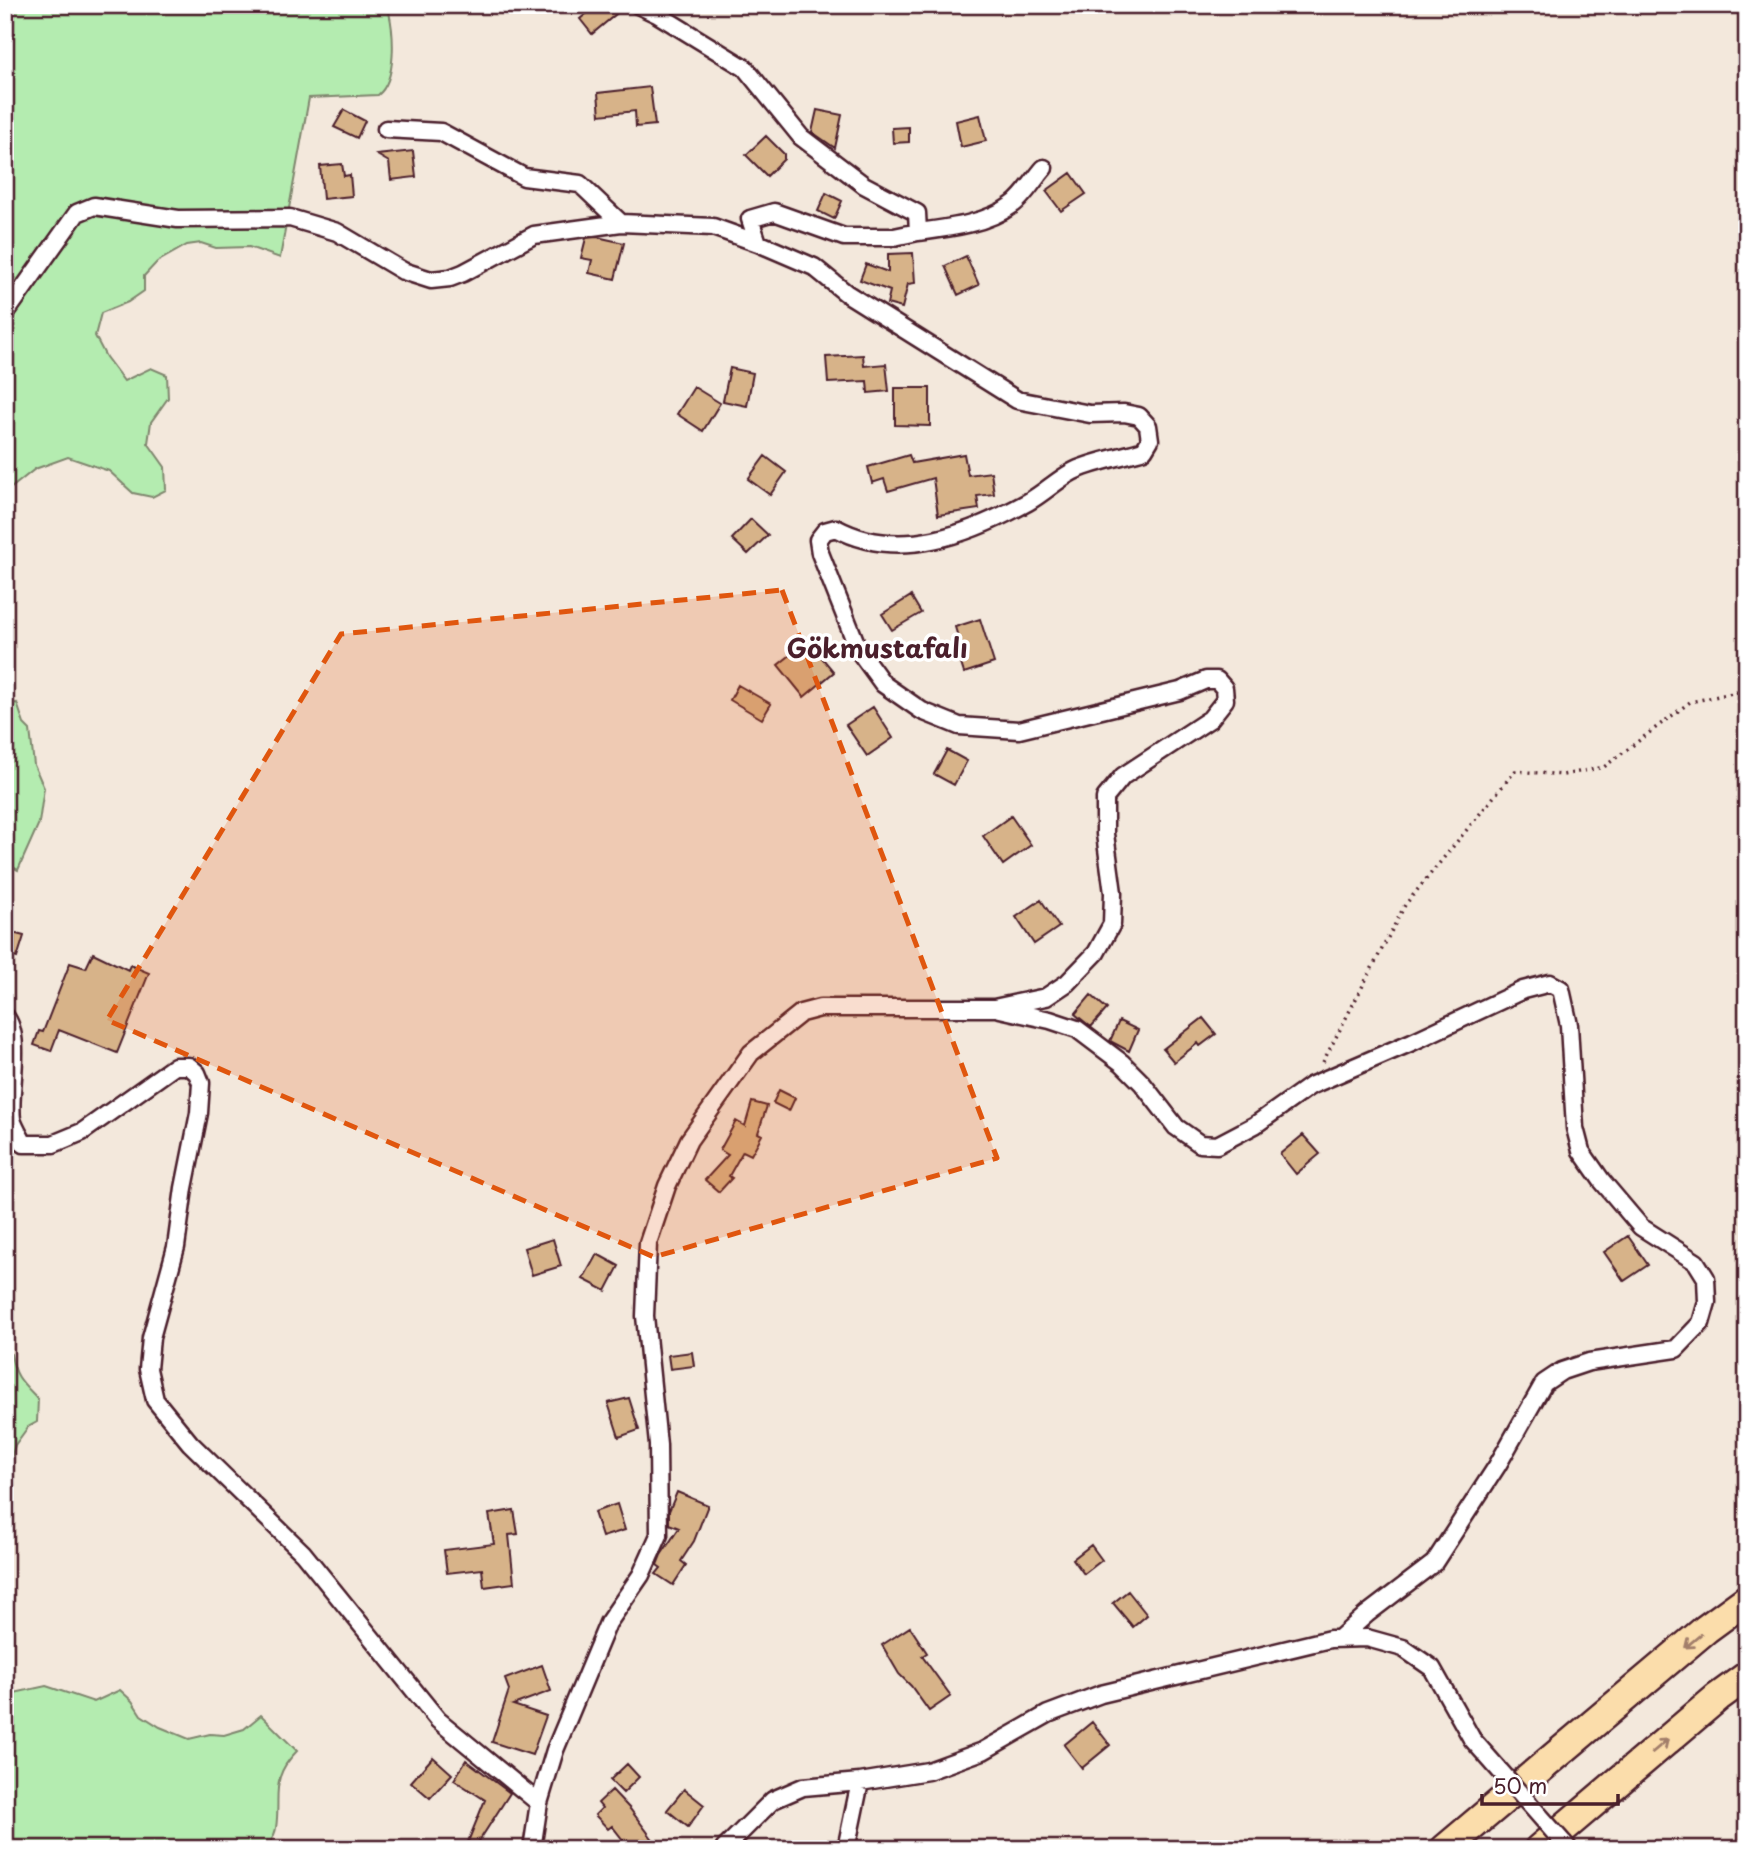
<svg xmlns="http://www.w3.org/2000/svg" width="1752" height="1854" font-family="'Playpen Sans',sans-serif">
  <rect width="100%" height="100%" fill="#f3e8dc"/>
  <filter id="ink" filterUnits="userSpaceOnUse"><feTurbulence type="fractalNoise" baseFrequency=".0143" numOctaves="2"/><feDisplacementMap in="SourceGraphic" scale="14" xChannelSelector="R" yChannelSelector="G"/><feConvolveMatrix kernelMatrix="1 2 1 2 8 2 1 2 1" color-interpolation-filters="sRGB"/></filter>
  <g filter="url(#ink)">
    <path fill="#b4ecb0" stroke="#7f866e" stroke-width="2" d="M5 5H386L389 12C394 34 397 80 378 95L309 98 280 258 249 247 216 248 201 243 187 245 157 262 144 276V291L128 302 101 313 95 336 106 357 124 381 151 368 167 375 168 398 151 422 148 443 165 467 166 490 152 497 133 493 109 471 68 457 35 469 5 493Z
      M17 703 24 724 30 730 34 765 44 788 39 823 18 870 5 863V705Z
      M5 1352 11 1354C15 1377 22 1382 38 1399L37 1422 28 1427 15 1445 8 1469 15 1498 5 1535Z
      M46 1686 94 1702 120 1690 132 1701 141 1715 160 1727 189 1739 210 1734 224 1735 244 1729 261 1715 297 1751C269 1779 281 1795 276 1828 275 1835 270 1842 268 1849H5V1695Z"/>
    <path fill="#d7b389" stroke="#4a1f2b" stroke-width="2" d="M597 5H609L616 14 592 34 580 19Z
      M650 87 655 125 636 127 635 111 600 115 598 93Z
      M344 110 365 121 357 138 334 127Z
      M817 110 842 115 835 148 812 132Z
      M980 115 986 141 961 147 956 121Z
      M909 127V142L893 143 892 128Z
      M766 136 784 154V159L767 176 746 155Z
      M413 151 416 177 391 180 389 162 377 155Z
      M342 164 344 176 350 175 352 196 323 199 320 166Z
      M1071 173 1086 194 1061 211 1046 191Z
      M826 193 842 201 834 219 818 211Z
      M597 237 624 243 615 279 589 273 592 260 581 258 586 238Z
      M913 253 915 283 908 284 902 308 887 304 890 291 860 280 866 264 888 272V254Z
      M966 256 979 285 958 295 945 266Z
      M863 355 864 366 886 364 889 391 868 393 867 381 828 383 826 357Z
      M730 368 753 373 747 406 723 401Z
      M694 387 720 403 703 431 677 414Z
      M895 388H930V426L895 425Z
      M964 454 968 475 991 472 994 494 977 496 979 509 938 515 933 478 888 491 884 479 872 483 868 467 909 455 912 463Z
      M765 456 786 472 770 495 748 479Z
      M751 519 768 535 748 554 732 539Z
      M911 596 921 613 892 630 882 614Z
      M980 619 994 663 964 673 953 639 958 637 955 627Z
      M808 641 834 672 804 697 778 665Z
      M738 685 771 704 762 719 730 700Z
      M873 707 893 738 867 756 846 725Z
      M947 750 967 761 954 785 934 774Z
      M1011 816 1031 845 1003 865 983 836Z
      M1041 900 1059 927 1034 944 1016 917Z
      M5 931 24 936 17 958 5 954Z
      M93 953 128 970 130 965 149 973 117 1053 59 1030 51 1051 34 1045 39 1031 43 1032 70 963 86 968Z
      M1091 995 1107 1009 1091 1027 1075 1014Z
      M1203 1018 1216 1034 1200 1046 1198 1043 1174 1062 1163 1049Z
      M1119 1021 1138 1030 1129 1051 1110 1041Z
      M779 1090 795 1098 789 1111 773 1103Z
      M752 1102 767 1106 758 1133 762 1135 751 1155 743 1151 729 1176 732 1178 719 1192 705 1180 728 1155 720 1150 736 1121 745 1126Z
      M1303 1135 1320 1154 1296 1174 1280 1154Z
      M1628 1236 1648 1265 1624 1281 1604 1252Z
      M553 1239 561 1266 532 1275 524 1248Z
      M597 1254 619 1266 606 1291 583 1279Z
      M692 1352 694 1366 670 1369 668 1355Z
      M629 1398 639 1430 619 1437 608 1403Z
      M677 1492 708 1505 694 1541 681 1561 686 1565 673 1585 656 1574 661 1568 657 1565 661 1555 679 1528 669 1524V1511Z
      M617 1504 625 1530 602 1537 594 1512Z
      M514 1510 518 1534 509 1535 514 1583 484 1587 482 1569 447 1573 444 1550 494 1544 489 1514Z
      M1091 1545 1102 1560 1084 1574 1073 1559Z
      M1128 1591 1147 1615 1133 1627 1113 1603Z
      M910 1627 927 1653 922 1656 951 1696 929 1711 911 1686 899 1674 882 1645Z
      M542 1665 551 1691 513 1705 546 1716 532 1755 492 1742 509 1690 505 1679Z
      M1092 1722 1110 1745 1082 1768 1064 1745Z
      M433 1757 452 1774 430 1798 411 1782Z
      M466 1760 510 1793 474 1849H465L485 1800 454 1780Z
      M627 1764 639 1777 623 1793 610 1780Z
      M684 1789 704 1805 688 1827 667 1810Z
      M612 1790 630 1809 660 1849H630L612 1826 608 1829 595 1815 602 1808 598 1803Z"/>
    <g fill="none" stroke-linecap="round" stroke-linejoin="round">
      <defs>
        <path id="street" d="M386 129 441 132 524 177 580 184 621 223
          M918 232C949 228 986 224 1012 205 1024 197 1034 179 1044 168
          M5 314 77 213 94 206 178 219 290 218 337 232 403 271 431 280 450 278 463 273 534 235 621 223 713 227 758 243
          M1000 1009 1050 1020 1077 1029 1122 1063 1142 1083 1176 1127 1200 1144 1217 1145 1255 1125 1310 1086 1412 1042 1523 990 1550 983 1561 989 1569 1025 1575 1128 1581 1151 1602 1181 1641 1227 1696 1262 1706 1278 1707 1302 1701 1323 1676 1349 1589 1362 1562 1371 1544 1383 1497 1466 1434 1563 1367 1614 1340 1638
          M5 1016C23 1037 8 1093 12 1119 14 1127 20 1136 24 1144H53L82 1132 175 1066H189L197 1073 201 1083 199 1113 184 1188 176 1247 151 1338 148 1369 155 1400 190 1443 303 1553 438 1720 539 1803
          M532 1849 539 1803 555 1750 608 1623 641 1575 659 1535 658 1445 645 1316 648 1243 667 1186 689 1140 751 1053 801 1013 820 1008H994L1046 997 1067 983 1096 953 1112 924 1113 893 1105 834V798L1123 776 1210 719 1225 700 1224 688 1217 680H1206L1180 691 1019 730 959 726 922 711 883 684 859 651 820 553 818 540 825 531 836 528C899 562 970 534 1028 502 1044 493 1057 480 1072 472 1087 463 1125 456 1144 450L1150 440 1148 426 1139 416 1124 413 1090 414 1017 400 846 293 814 267 758 243 750 219 774 212 844 237H894L918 232 917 213 864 185 801 137 745 68 657 14 638 5
          M724 1849 773 1800 803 1787 860 1782 928 1771 983 1751 1048 1714 1101 1694 1330 1639 1367 1638 1403 1648 1432 1668 1472 1739
          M846 1849 860 1782"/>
        <path id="highway" d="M1445 1849 1706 1629 1747 1599
          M1539 1849 1718 1697 1747 1676"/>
      </defs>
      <use href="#street" stroke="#4a1f2b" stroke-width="21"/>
      <use href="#highway" stroke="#4a1f2b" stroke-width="33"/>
      <path stroke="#4a1f2b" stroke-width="3.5" stroke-dasharray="2 5" stroke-linecap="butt" d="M1323 1062 1405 905 1515 771 1563 775 1604 767 1690 702 1747 690"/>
      <use href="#street" stroke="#fff" stroke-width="16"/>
      <use href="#highway" stroke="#fbddab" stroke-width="28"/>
      <defs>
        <path id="street-bridge" d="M1472 1739 1569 1849"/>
      </defs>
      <use href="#street-bridge" stroke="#4a1f2b" stroke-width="21" stroke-linecap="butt"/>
      <use href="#street-bridge" stroke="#fff" stroke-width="16"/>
    </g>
    <defs><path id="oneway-shaft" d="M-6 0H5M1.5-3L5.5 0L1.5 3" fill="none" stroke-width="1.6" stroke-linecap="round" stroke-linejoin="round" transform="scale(1.75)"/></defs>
    <g stroke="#a27e6b">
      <use href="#oneway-shaft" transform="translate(1693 1641) rotate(140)"/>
      <use href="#oneway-shaft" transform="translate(1660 1746) rotate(-40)"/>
    </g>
  </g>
  <path fill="#e0560e" fill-opacity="0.2" stroke="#e0560e" stroke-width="5" stroke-dasharray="14 9" stroke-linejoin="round" d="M782 590 997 1158 654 1257 107 1020 341 634Z"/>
  <g text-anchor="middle" stroke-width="7" stroke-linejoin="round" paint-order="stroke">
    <g font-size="26" font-weight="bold" fill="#4a1f2b" stroke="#fff">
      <text x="877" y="658">Gökmustafalı</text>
    </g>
  </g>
  <rect width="1752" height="1854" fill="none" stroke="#fff" stroke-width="28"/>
  <rect x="14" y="14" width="1724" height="1826" fill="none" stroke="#4a1f2b" stroke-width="2.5" filter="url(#ink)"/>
  <path d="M1482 1794v10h136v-10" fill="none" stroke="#4a1f2b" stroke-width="3.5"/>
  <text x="1493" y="1794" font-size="21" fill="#4a1f2b" stroke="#ffffff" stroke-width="5" paint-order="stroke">50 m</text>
</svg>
